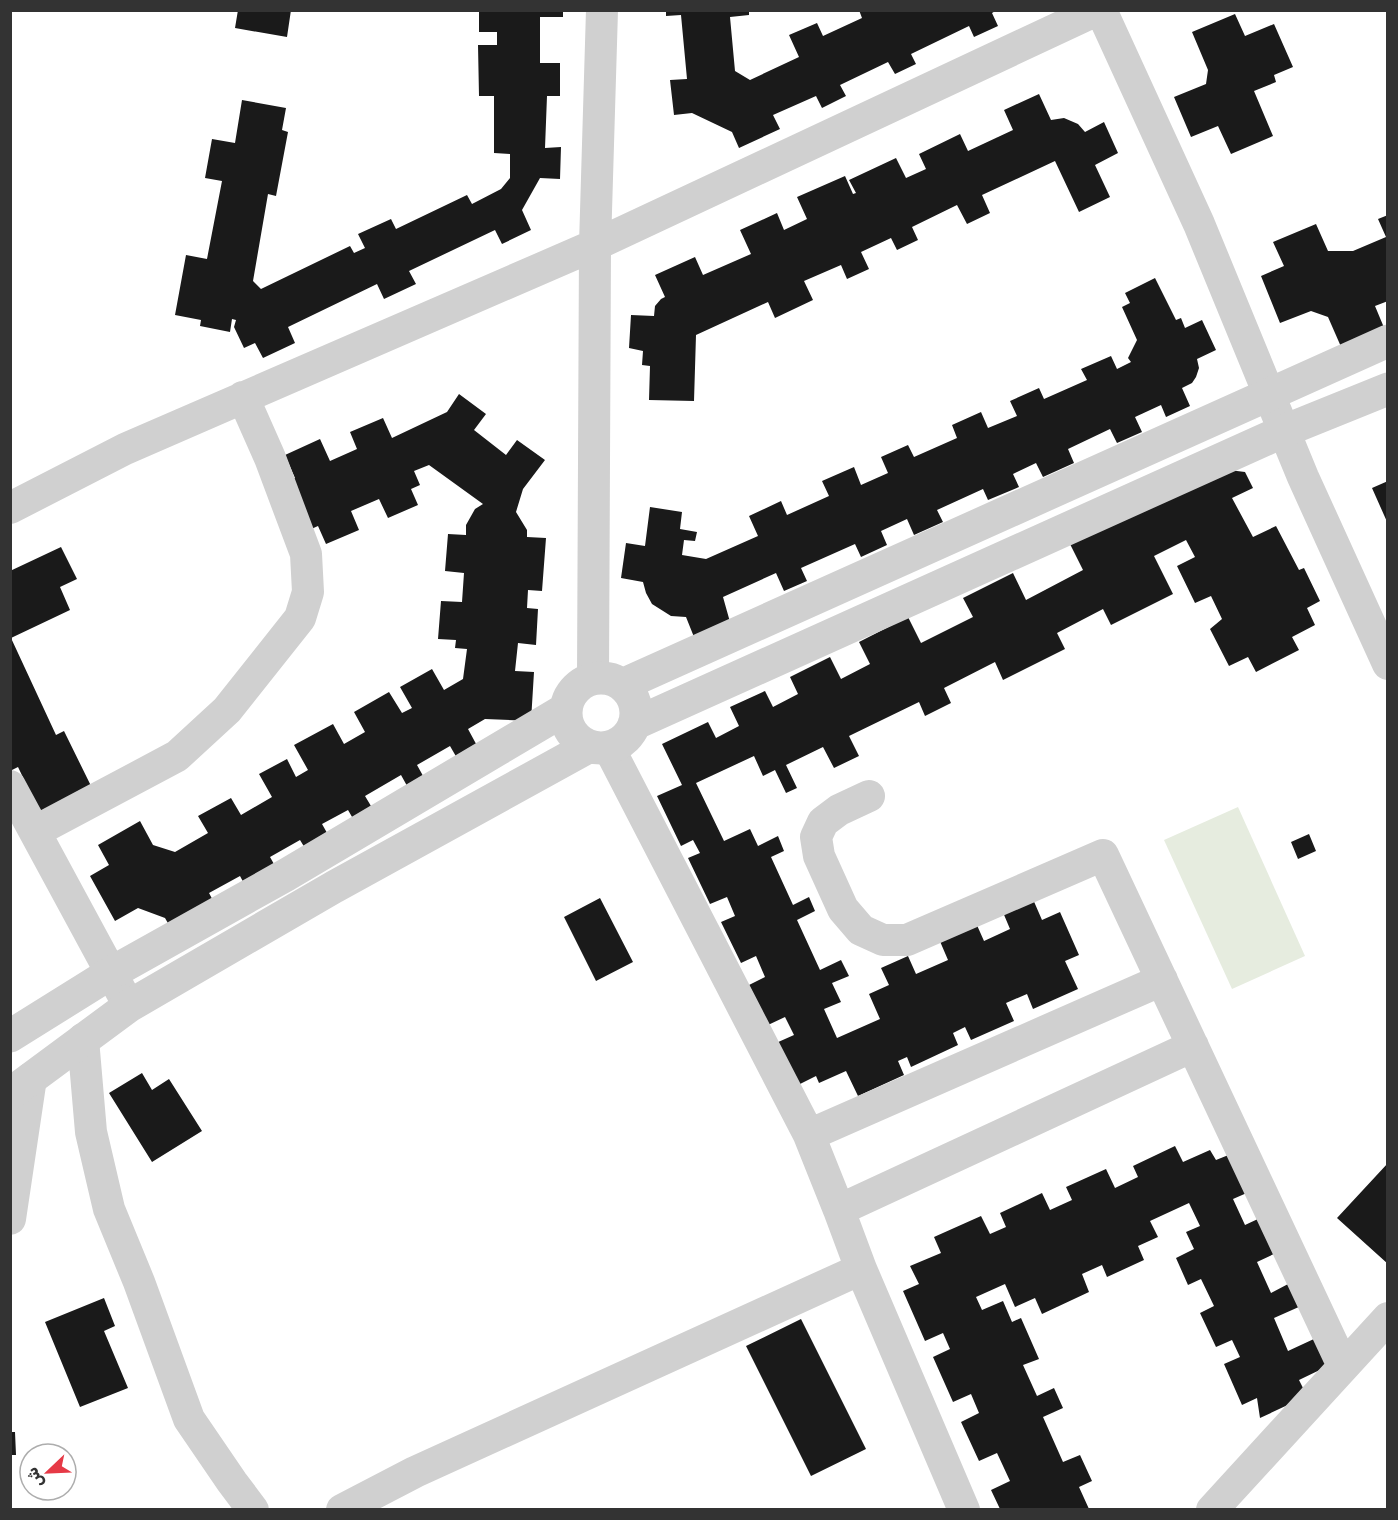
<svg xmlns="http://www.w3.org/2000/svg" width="1398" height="1520" font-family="Rubik,'Noto Sans Arabic',sans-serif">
  <rect width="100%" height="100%" fill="#fff"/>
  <path fill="#e6ecdf" d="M1238 807 1305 956 1232 989 1164 840Z"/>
  <path fill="#1a1a1a" d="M238 10H291L287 37 235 28Z
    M479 10H563V17H540V63H560V96H547L545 148 561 147 560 179 540 178 522 210 531 230 502 244 495 230 409 271 416 284 384 299 377 284 288 327 295 343 263 358 255 343 244 348 234 327 236 320 232 319 230 332 200 326 201 320 175 315 186 255 207 259 222 181 205 178 212 139 235 143 242 100 286 108 282 130 288 132 276 196 268 194 253 281 261 289 350 246 354 253 365 248 358 234 391 219 396 229 467 195 472 204 501 189 510 178V154L494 153V96H479L478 45H497V32H479Z
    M666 10H749V15L730 17 735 71 750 80 799 57 789 35 817 23 823 36 862 18 859 10H997L992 13 998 26 974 37 969 26 911 54 916 64 895 74 888 62 840 85 846 96 822 108 816 96 773 115 780 129 739 148 732 132 692 113 674 115 670 80 687 79 681 15 666 16Z
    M1235 14 1245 36 1274 24 1293 67 1274 75 1276 82 1254 91 1273 136 1231 154 1218 126 1191 137 1174 97 1206 84 1208 70 1192 32Z
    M1039 94 1051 120 1064 118 1078 124 1085 132 1104 122 1118 153 1095 165 1110 197 1079 212 1055 161 982 195 990 213 967 224 957 205 912 227 918 240 897 250 891 238 861 252 869 269 847 279 841 265 804 281 813 300 775 318 768 302 696 335 694 401 649 400 650 366 642 365 643 351 629 348 631 315 654 316 655 306 661 299 665 297 655 275 695 257 703 275 751 254 740 230 777 213 784 230 807 219 797 197 845 176 853 194 856 193 849 180 896 158 906 178 926 169 919 154 960 134 968 151 1013 130 1004 110Z
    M1388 215V301L1375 306 1385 330 1342 349 1328 317 1311 311 1280 323 1261 276 1284 266 1273 242 1316 224 1328 251H1353L1386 237 1378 219Z
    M1155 278 1176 320 1181 318 1185 328 1202 320 1216 350 1197 359 1199 368 1196 377 1192 383 1182 388 1190 406 1166 417 1161 405 1135 417 1142 432 1117 443 1110 429 1068 449 1074 463 1043 477 1036 463 1013 474 1019 487 988 500 983 489 937 510 943 522 914 535 907 519 881 531 887 545 861 557 855 544 801 568 807 581 784 591 776 573 723 597 730 622 694 637 686 617 671 616 652 604 646 593 643 582 621 578 626 543 645 546 650 507 682 512 680 529 697 532 695 541 684 540 682 555 706 559 758 536 749 516 781 501 787 515 829 496 822 481 854 467 861 485 888 473 881 457 908 445 914 457 957 438 952 425 981 412 988 428 1017 416 1010 401 1039 388 1044 399 1087 380 1081 369 1111 356 1117 369 1131 362 1128 358 1137 340 1122 307 1130 303 1125 293Z
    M459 394 486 414 474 430 506 455 517 440 545 460 523 489 516 512 527 530V537L546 538 542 591 528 590 527 608 538 609 536 645 518 643 515 671 534 672 531 721 485 719 468 729 481 753 461 765 450 746 417 765 427 783 411 793 401 775 365 796 374 811 355 822 348 810 322 824 331 840 308 853 300 840 270 857 279 873 248 891 240 876 209 893 217 908 173 932 165 918 138 908 115 921 90 876 109 865 98 845 140 821 153 845 175 852 208 833 198 816 231 798 241 815 272 797 259 774 287 759 296 777 308 770 294 745 333 724 344 744 365 732 354 712 389 692 402 713 412 708 400 687 432 669 444 690 463 679 467 649 455 648 456 640 438 639 441 601 462 602 464 573 445 571 448 534 466 535V525L475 509 483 504 429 465 414 471 420 485 411 489 418 505 388 518 379 499 351 511 359 530 326 544 318 526 309 530 287 481 295 478 285 455 320 439 330 461 357 449 350 432 383 418 392 438 447 412Z
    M1213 468 1245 472 1253 488 1232 498 1253 537 1276 526 1299 570 1304 568 1320 601 1307 608 1315 625 1292 637 1299 650 1256 672 1248 657 1229 666 1210 629 1222 619 1211 596 1195 603 1177 566 1195 557 1186 540 1154 556 1173 594 1111 625 1103 609 1057 633 1065 649 1003 680 995 662 944 688 951 703 925 716 919 702 849 736 859 756 834 768 823 747 786 765 797 788 786 793 775 770 763 776 754 756 696 783 724 841 750 829 758 846 778 836 784 851 771 857 793 905 809 897 815 911 797 920 820 970 841 960 849 976 832 983 841 1002 824 1009 837 1038 880 1019 869 994 889 985 881 968 908 956 916 974 948 960 939 939 976 923 984 941 1010 929 1002 910 1032 897 1042 920 1060 912 1079 955 1065 961 1078 989 1033 1009 1027 994 1006 1003 1014 1021 971 1040 965 1027 953 1033 958 1045 911 1067 907 1057 898 1061 904 1075 858 1096 846 1071 819 1083 816 1076 796 1086 776 1043 794 1035 785 1017 768 1025 749 985 765 977 756 956 741 963 721 922 735 916 727 897 710 904 688 858 700 853 693 840 681 846 657 796 682 785 662 744 708 722 716 738 739 726 730 707 765 691 773 707 798 694 790 677 830 657 841 679 870 664 859 642 908 617 921 643 973 617 963 598 1013 573 1026 600 1083 570 1069 542Z
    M1388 481V524L1372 488Z
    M61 547 77 579 60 587 70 610 11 638 56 735 64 731 94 792 42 817 18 767 10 771V571Z
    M1309 834 1316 851 1298 859 1291 842Z
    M600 898 633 962 596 981 564 917Z
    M142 1073 152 1090 169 1079 202 1131 152 1162 109 1093Z
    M1175 1146 1183 1162 1210 1150 1216 1160 1231 1154 1249 1192 1233 1199 1245 1225 1260 1218 1276 1253 1257 1262 1271 1293 1290 1283 1301 1306 1274 1318 1288 1351 1316 1338 1328 1366 1299 1380 1307 1396 1260 1418 1257 1398 1242 1405 1224 1364 1240 1357 1232 1340 1216 1347 1200 1313 1214 1306 1201 1279 1188 1285 1176 1258 1194 1249 1186 1232 1200 1226 1189 1203 1150 1221 1158 1237 1138 1246 1144 1260 1107 1277 1102 1265 1082 1274 1089 1292 1042 1314 1035 1298 1015 1307 1005 1284 976 1297 982 1310 1003 1301 1012 1322 1021 1318 1039 1359 1023 1365 1037 1396 1054 1388 1063 1408 1043 1417 1063 1462 1080 1455 1092 1481 1079 1487 1089 1509H1000L991 1490 1010 1481 997 1453 979 1461 961 1422 979 1413 971 1394 953 1402 933 1357 950 1349 943 1333 925 1341 903 1291 919 1284 910 1266 941 1253 934 1237 981 1216 990 1234 1006 1227 1000 1213 1042 1193 1050 1210 1072 1200 1066 1187 1106 1169 1115 1188 1138 1177 1133 1166Z
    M1388 1163V1264L1337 1218Z
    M104 1298 115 1326 104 1331 128 1388 80 1407 45 1322Z
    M801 1319 866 1449 811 1476 746 1346Z
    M10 1432H15L16 1455H10Z"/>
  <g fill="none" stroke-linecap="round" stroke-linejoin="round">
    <path stroke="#d0d0d0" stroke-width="32" d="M1101 10 1199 224 1303 477 1388 664
      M10 508 125 449 595 245 1097 10
      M593 679 595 245 602 10
      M609 748 809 1135 839 1210 861 1269 964 1510
      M10 786 129 1006
      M869 796 839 810 823 822 816 837 819 856 843 909 861 930 883 940H907L1103 855 1343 1366
      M36 831 177 756 227 710 300 618 308 592 306 554 270 458 243 397
      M83 1039 91 1132 109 1209 139 1282 189 1419 232 1482 253 1510
      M809 1135 1162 980
      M839 1210 1193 1046
      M10 1219 31 1078
      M342 1510 415 1472 861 1269
      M1212 1510 1388 1318"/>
    <path stroke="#d0d0d0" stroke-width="33" d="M566 713a35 35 0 1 1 70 0a35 35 0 1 1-70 0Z
      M622 685 1388 341
      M634 724 1284 431 1388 389
      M10 1036 111 973 286 875 566 709
      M10 1094 129 1006 334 887 590 746"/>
  </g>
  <rect width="1398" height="1520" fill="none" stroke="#333333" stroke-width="24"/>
  <g transform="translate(48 1472) rotate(247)"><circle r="28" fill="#ffffff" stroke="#adadad" stroke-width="1.5"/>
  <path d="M0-4.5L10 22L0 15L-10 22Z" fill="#e63946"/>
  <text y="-9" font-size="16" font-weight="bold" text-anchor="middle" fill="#333333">ش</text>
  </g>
</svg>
